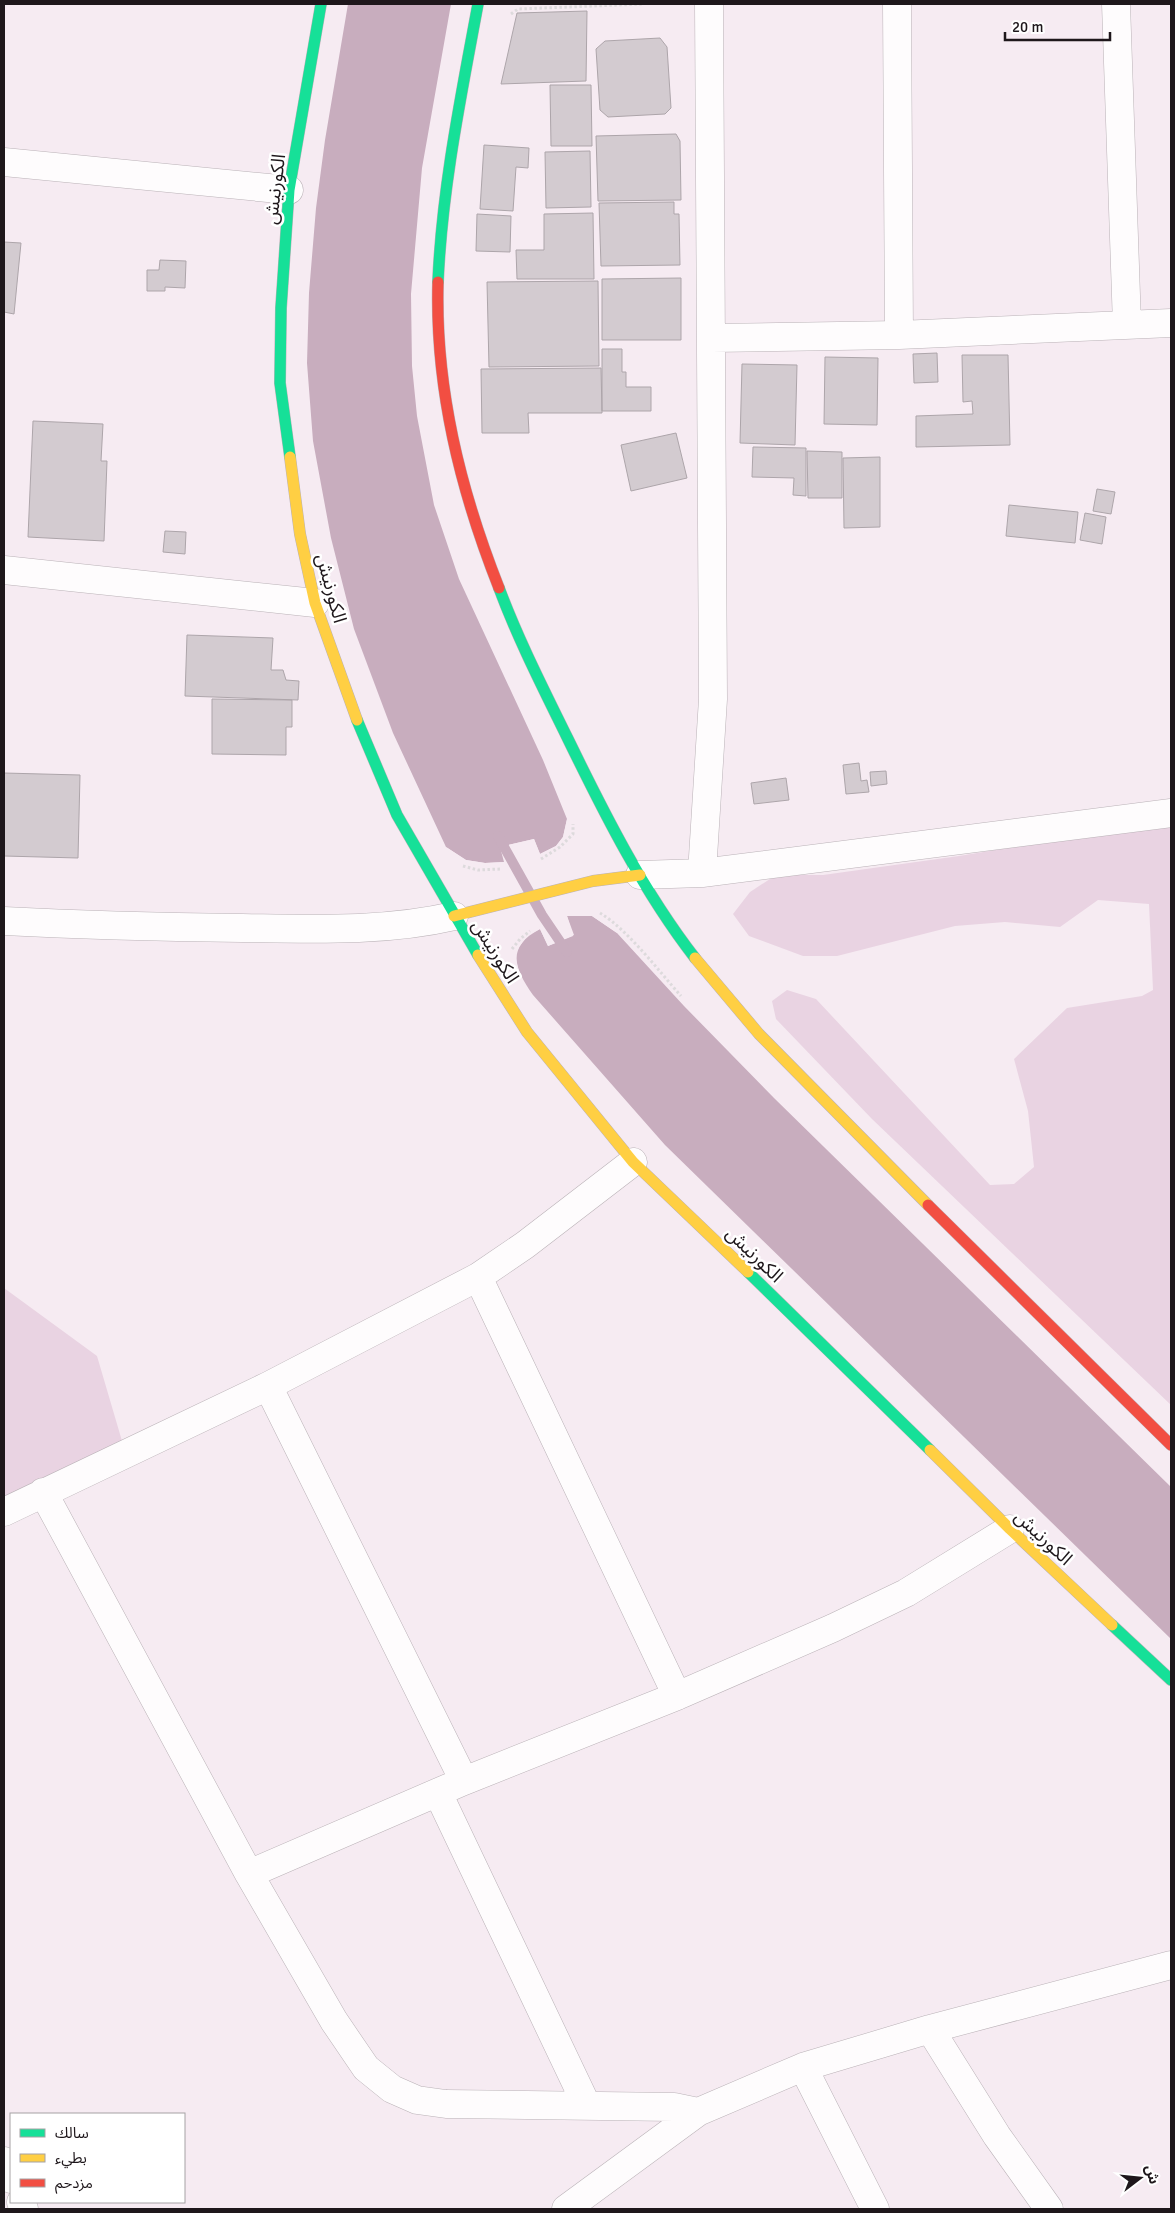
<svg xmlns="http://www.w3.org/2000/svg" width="1175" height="2213" font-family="Signika,'Noto Sans Arabic',sans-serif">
  <rect width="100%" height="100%" fill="#f6ebf2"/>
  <path fill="#e9d3e2" d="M1171 821V1405L872 1119 776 1019 772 1001 787 990 816 999 990 1185 1014 1184 1034 1167 1028 1111 1014 1059 1067 1008 1142 996 1153 990 1149 904 1098 900 1060 927 1005 922 955 926 837 956H803L749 936 733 914 750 892 776 875H823L959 856Z
    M4 1288 97 1356 122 1441 4 1501Z"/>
  <path fill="#c8adbe" d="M348 4H451L422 168 411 294 412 366 417 416 434 505 459 579 543 760 567 819 563 837 556 846 540 854 534 839 500 847 505 862 485 863 466 860 446 847 393 733 354 629 331 538 313 441 307 363 309 293 316 208 325 140Z
    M567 916H592L617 933 684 1006 774 1098 1171 1487V1639L665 1145 533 995C514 968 506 947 540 929L548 946 573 936Z"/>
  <path fill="#f6ebf2" d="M567 819 569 823 565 838 558 848 540 856 533 842 503 848 507 862 505 865 485 866 465 862 449 852 446 847 466 860 485 863 504 862 500 847 534 839 540 854 556 846 563 837Z
    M566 914H593L615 928 617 933 592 916H567L574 935 548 946 540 929 528 935 519 947 515 956 520 976 513 957 517 945 526 933 540 926 542 927 549 942 570 934 565 917Z"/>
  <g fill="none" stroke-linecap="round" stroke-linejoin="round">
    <path stroke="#c8adbe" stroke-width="10" d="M498 836 542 915 567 952"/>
  </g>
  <path fill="#d3cbd0" stroke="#ada5aa" d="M587 11 586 81 501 84 517 13Z
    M660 38 667 47 671 108 665 114 608 117 600 110 596 49 605 41Z
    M550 85H591L592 146H551Z
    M676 134 680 141 681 200 598 201 596 136Z
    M484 145 529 148 528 168 516 167 513 211 480 209Z
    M590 151 591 207 546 208 545 152Z
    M674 202V214H679L680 265 601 266 599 203Z
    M593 213 594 279H517L516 250H544V214Z
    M477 214 511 216 510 252 476 251Z
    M4 242 21 243 14 314 4 312Z
    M160 260 186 261 185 288 165 287V291H147V270H159Z
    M681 278V340H602V279Z
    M598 281 599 366 489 367 487 282Z
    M602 349H622V372H626V387H651V411H602Z
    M937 353 938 382 914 383 913 354Z
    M962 355H1008L1010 445 916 447V416L973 414 972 401 963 402Z
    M825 357 878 358 877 425 824 424Z
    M742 364 797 365 795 445 740 443Z
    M601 368 602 413H528L529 433H482L481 369Z
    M33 421 103 424 101 461H107L104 541 28 537Z
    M676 433 687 478 631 491 621 445Z
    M753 447 806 448V496L793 495 794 478 752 477Z
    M807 451 842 452V498H808Z
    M880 457V527L844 528 843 458Z
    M1097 489 1115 492 1111 514 1093 511Z
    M1009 505 1078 512 1075 543 1006 536Z
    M1085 513 1106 517 1102 544 1080 540Z
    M165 531 186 532 185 554 163 552Z
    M187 635 273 638 271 670H283L286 680 299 681 298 700 185 696Z
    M212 699 292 700V727H286V755L212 754Z
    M859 763 861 781 867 780 869 792 846 794 843 765Z
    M886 771 887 784 871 786 870 772Z
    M4 773 80 775 78 858 4 856Z
    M786 778 789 800 754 804 751 783Z"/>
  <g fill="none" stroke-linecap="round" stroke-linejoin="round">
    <defs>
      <path id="street" d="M897 4 899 335
        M1116 4 1127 325
        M4 162 289 190
        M712 338 899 335 1171 323
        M4 570 315 603
        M702 873 713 699 709 4
        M640 875 702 873 1171 813
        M4 921C83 925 163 927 242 928 313 929 385 932 454 916
        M478 1277 677 1696
        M268 1386 464 1781
        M43 1492 249 1874 334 2021 366 2068 392 2089 417 2100 446 2104 674 2107 698 2112
        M4 1512 268 1386 478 1277 525 1245 633 1162
        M438 1793 587 2106
        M249 1874 464 1781 677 1696 833 1628 906 1593 1010 1529
        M930 2029 997 2136 1049 2209
        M803 2067 875 2209
        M4 2161 11 2179
        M21 2202 24 2209
        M566 2209 698 2112 803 2067 930 2029 1171 1965"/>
      <path id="fast" d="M438 282C442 188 461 96 478 4
        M290 457 280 383 281 308 289 190 321 4
        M499 588C518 639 543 688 567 737 604 813 643 891 695 958
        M357 720 397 815 478 955
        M748 1272 930 1450
        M1112 1625 1171 1680"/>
      <path id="slow" d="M290 457 300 534 315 603 357 720
        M454 916 593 881 640 875
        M478 955 527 1032 633 1162 748 1272
        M695 958 759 1034 928 1205
        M930 1450 1010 1529 1112 1625"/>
      <path id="jam" d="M438 282C435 388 460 489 499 588
        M928 1205 1171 1445"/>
    </defs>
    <use href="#street" stroke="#bab2b7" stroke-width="29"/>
    <use href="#fast" stroke="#bab2b7" stroke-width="12"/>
    <use href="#slow" stroke="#bab2b7" stroke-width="12"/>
    <use href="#jam" stroke="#bab2b7" stroke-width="12"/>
    <path stroke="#dddadc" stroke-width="3" stroke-dasharray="2.5 2.5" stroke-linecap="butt" d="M511 14 518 9 643 4
      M541 859 560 847 573 834V824
      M463 866 478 870 501 869
      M600 913C628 930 658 970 681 996
      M512 949 520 939 530 931"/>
    <use href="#street" stroke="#fefcfd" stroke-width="28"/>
    <use href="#fast" stroke="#16e098" stroke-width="11"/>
    <use href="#slow" stroke="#ffcf43" stroke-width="11"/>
    <use href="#jam" stroke="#f24e42" stroke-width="11"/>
  </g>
  <g text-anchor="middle" stroke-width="5" stroke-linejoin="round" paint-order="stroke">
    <g font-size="19" fill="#1e171b" stroke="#fff">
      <text transform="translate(274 189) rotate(-83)" y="7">الكورنيش</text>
      <text transform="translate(332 588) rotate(75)" y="7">الكورنيش</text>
      <text transform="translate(496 951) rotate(58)" y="7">الكورنيش</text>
      <text transform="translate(755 1254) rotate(44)" y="7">الكورنيش</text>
      <text transform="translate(1044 1537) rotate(43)" y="7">الكورنيش</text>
    </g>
  </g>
  <rect width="1175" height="2213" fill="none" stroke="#1e171b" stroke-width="10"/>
  <rect x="10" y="2113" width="175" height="90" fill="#ffffff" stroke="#a5a2a4"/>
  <rect x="20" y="2129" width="25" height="8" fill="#16e098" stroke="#a5a2a4"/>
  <text x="55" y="2138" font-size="15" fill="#1e171b">سالك</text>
  <rect x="20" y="2154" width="25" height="8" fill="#ffcf43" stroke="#a5a2a4"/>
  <text x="55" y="2163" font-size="15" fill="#1e171b">بطيء</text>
  <rect x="20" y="2179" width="25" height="8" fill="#f24e42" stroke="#a5a2a4"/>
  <text x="55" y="2188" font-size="15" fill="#1e171b">مزدحم</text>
  <g transform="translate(1140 2178) rotate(74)" stroke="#ffffff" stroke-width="4" paint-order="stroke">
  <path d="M0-4L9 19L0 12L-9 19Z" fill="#1e171b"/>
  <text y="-8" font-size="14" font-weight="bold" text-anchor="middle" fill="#1e171b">ش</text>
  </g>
  <path d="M1005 32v8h105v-8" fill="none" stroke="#1e171b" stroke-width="2.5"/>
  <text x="1012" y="32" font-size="15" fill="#1e171b" stroke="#ffffff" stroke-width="4" paint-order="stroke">20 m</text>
</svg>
